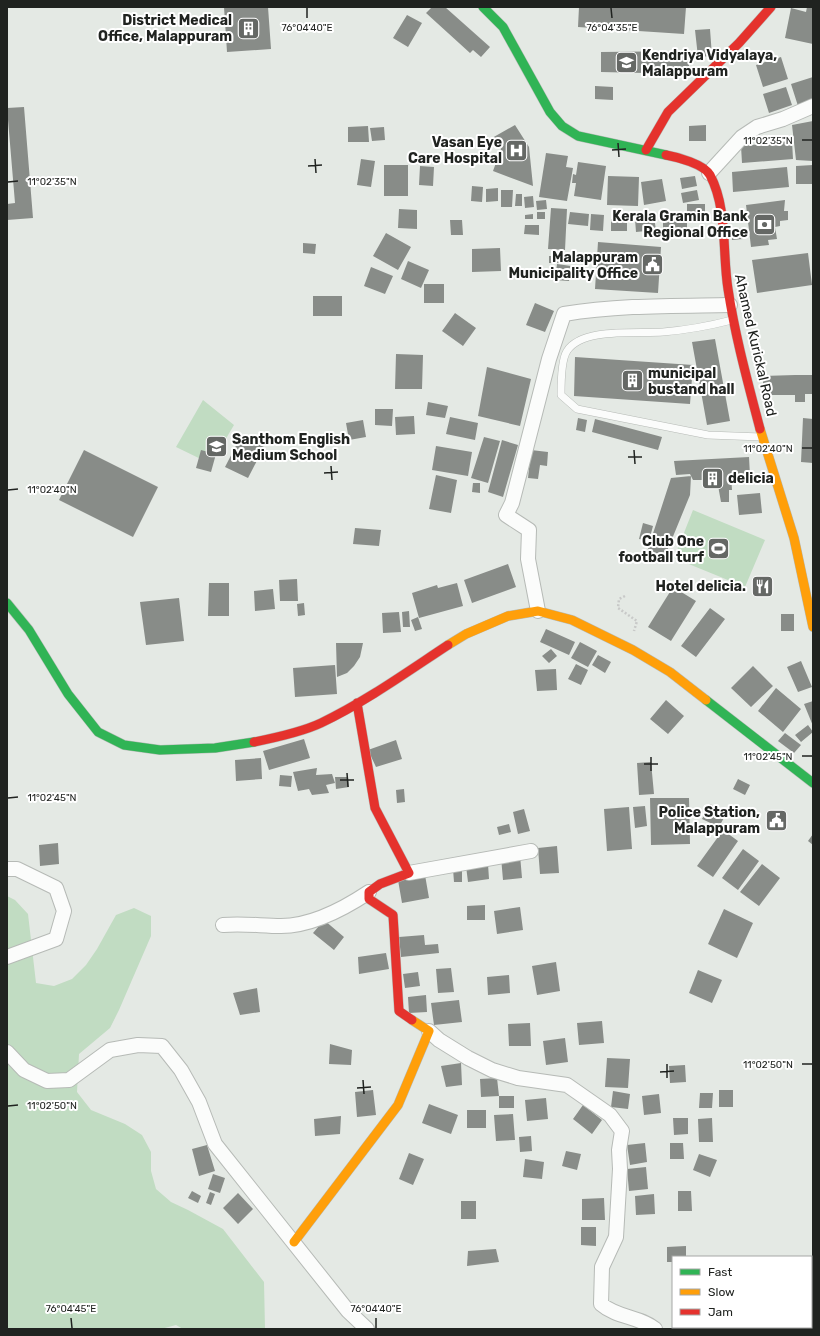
<svg xmlns="http://www.w3.org/2000/svg" width="820" height="1336" font-family="Rubik,sans-serif">
  <rect width="100%" height="100%" fill="#e4e9e4"/>
  <path fill="#c1dcc2" d="M203 400 234 425 211 464 176 447Z
    M693 510 765 540 745 587 674 558Z
    M7 896 15 900 28 914 36 983 54 986 72 979 86 965 97 949 116 915 134 908 151 916V936L119 1010 110 1028 79 1054 77 1092 91 1110 125 1124 142 1135 151 1152V1171L156 1189 171 1202 188 1210 223 1229 264 1282 265 1329H183L176 1325 161 1329H7Z"/>
  <path fill="#888c88" d="M224 7H268L271 49 227 52Z
    M432 7H445L490 47 481 57 473 50 470 53 426 13Z
    M579 7H686L684 34 578 27Z
    M807 7H813V44L785 38 791 8 806 12Z
    M407 15 422 23 408 47 393 38Z
    M710 29 712 56 698 57 695 30Z
    M689 51V74L601 72V52Z
    M781 57 788 79 763 87 756 65Z
    M813 77V100L798 106 791 84Z
    M595 86 613 87V100L595 99Z
    M786 87 792 105 769 113 763 94Z
    M24 107 33 218 7 220V204L15 203 7 108Z
    M813 121V161L796 160 792 125Z
    M515 125 529 147 533 186 493 171 501 149 492 138Z
    M706 125V141H689V126Z
    M368 126 369 142H348V127Z
    M384 127 385 140 372 141 370 128Z
    M792 141 793 159 742 163 741 146Z
    M546 153 568 156 566 167 573 168 567 201 539 197Z
    M361 159 375 161 371 187 357 185Z
    M578 162 606 166 601 200 574 196 576 183H572L573 174 576 175Z
    M384 165H408V196H384Z
    M813 165V184H796V166Z
    M420 166 434 167 433 186 419 185Z
    M787 167 789 187 733 192 732 172Z
    M608 176 639 177 638 206 607 205Z
    M695 176 697 186 682 189 680 178Z
    M662 179 666 201 644 205 641 182Z
    M472 186 483 187 482 202 471 201Z
    M498 188V201L486 202V189Z
    M501 190H513L512 207H501Z
    M697 190 699 200 683 203 681 193Z
    M516 194H522V206H515Z
    M533 196 534 207 525 208 524 197Z
    M546 200 547 209 537 210 536 201Z
    M785 200 784 211H788V220L780 221V226L775 227 777 239 768 240 769 245 751 247 746 205Z
    M687 204H705V216H687Z
    M551 208 567 209 565 250 548 249Z
    M399 209 417 210V229L398 228Z
    M537 212H545V219H537Z
    M570 212 589 214 588 226 568 224Z
    M533 214V219H525V215Z
    M591 214 604 215 603 231 590 230Z
    M663 216H687V231H663Z
    M654 217 656 230 636 232 635 219Z
    M611 219H627V231H611Z
    M450 220H462L463 235H451Z
    M525 225H539V235L524 234Z
    M743 228V239L732 240 731 229Z
    M386 233 411 247 398 270 373 256Z
    M598 242 661 247 658 293 595 289Z
    M303 243 316 244 315 254 303 253Z
    M500 248 501 271 472 272V249Z
    M808 253 812 285 757 293 752 260Z
    M549 256H564V263H549Z
    M408 261 429 270 421 288 401 279Z
    M557 264 571 266 569 281 555 280Z
    M371 267 393 276 385 294 364 286Z
    M424 284H444V303H424Z
    M313 296H342V316H313Z
    M535 303 554 311 545 332 526 325Z
    M455 313 476 328 463 346 442 331Z
    M715 339 730 421 707 425 692 342Z
    M396 354 423 355 422 389H395Z
    M575 357 693 365 690 404 574 396Z
    M487 367 531 379 520 426 478 416Z
    M795 375H813V394H805V402H795V395H763V376Z
    M428 402 448 406 445 418 426 415Z
    M375 409H393L392 426 375 425Z
    M414 416 415 434 396 435 395 417Z
    M450 417 478 423 475 440 446 434Z
    M578 418 587 420 585 432 576 430Z
    M803 418 813 419V463L801 462Z
    M595 419 662 437 658 450 592 432Z
    M363 420 366 437 349 440 346 423Z
    M241 436 264 447 248 478 225 467Z
    M484 437 500 441 488 483 471 478Z
    M502 440 518 445 503 497 488 492Z
    M436 446 472 452 468 476 432 470Z
    M84 450 158 487 133 537 59 500Z
    M201 450 216 454 211 472 196 468Z
    M531 450 548 452 547 466 540 465 538 479 528 478Z
    M749 457 750 476H731L732 490H729V502H721L717 480H693L690 474 676 475 674 461Z
    M436 475 457 480 451 513 429 509Z
    M691 476 690 495 665 556 647 552 671 478Z
    M473 483H480V493L472 492Z
    M760 493 762 513 739 515 737 495Z
    M643 523 653 526 649 541 639 539Z
    M355 528 381 530 379 546 353 544Z
    M508 564 516 587 472 603 464 580Z
    M297 579 298 601H280L279 580Z
    M209 583H229V616H208Z
    M457 583 463 606 419 618 412 593 437 585 438 588Z
    M673 587 696 601 671 641 648 627Z
    M273 589 275 609 255 611 254 591Z
    M179 598 184 641 146 645 140 602Z
    M304 603 305 615 298 616 297 604Z
    M710 608 725 619 696 657 681 646Z
    M409 611 410 627H403L402 612Z
    M399 612 401 632 383 633 382 613Z
    M781 614H794V631H781Z
    M418 617 422 629 415 631 411 620Z
    M546 629 575 642 569 655 540 642Z
    M580 642 597 651 588 667 571 658Z
    M336 643H363L360 657 354 666 347 673 337 677Z
    M551 649 557 656 549 663 542 656Z
    M598 655 611 662 605 673 592 665Z
    M801 661 812 687 798 692 787 667Z
    M576 664 588 670 581 685 568 679Z
    M335 665 337 694 295 697 293 668Z
    M753 666 773 686 751 707 731 688Z
    M556 669 557 690 537 691 535 670Z
    M776 688 801 709 783 732 758 711Z
    M666 700 684 716 668 734 650 719Z
    M813 701V726L804 704Z
    M808 725 813 732 801 742 795 735Z
    M785 733 801 745 794 753 778 741Z
    M304 739 310 758 269 770 263 751Z
    M396 740 402 759 376 767 368 750Z
    M261 758 262 779 236 781 235 760Z
    M651 762 654 794 639 795 637 763Z
    M317 768 316 775 332 774 335 783 326 785 329 793 312 795 309 789 298 791 293 772Z
    M280 775 292 776 291 787 279 786Z
    M335 777H348L349 787 336 789Z
    M738 779 750 785 745 795 733 789Z
    M404 789 405 802 397 803 396 790Z
    M650 798H689L690 844 651 845Z
    M710 804 727 812 719 827 702 819Z
    M645 806 647 826 635 828 633 807Z
    M629 807 632 849 607 851 604 809Z
    M524 809 530 831 518 834 513 812Z
    M509 824 511 832 499 835 497 827Z
    M723 830 738 841 713 877 697 866Z
    M813 834V845L808 841Z
    M58 843 59 864 40 866 39 845Z
    M557 846 559 873 540 874 538 848Z
    M743 849 759 861 738 890 722 878Z
    M520 855 522 878 503 880 501 857Z
    M488 864 489 879 468 882 466 866Z
    M762 864 780 878 759 906 740 892Z
    M453 869H462V882H454Z
    M425 875 429 898 402 903 398 880Z
    M485 905V920H467V906Z
    M520 907 523 930 497 934 494 911Z
    M724 909 753 923 737 958 708 944Z
    M324 920 344 937 334 950 313 933Z
    M424 935 425 945 438 944 439 953 401 957 399 937Z
    M386 953 389 969 359 974 358 957Z
    M556 962 560 991 537 995 532 966Z
    M451 968 454 992 438 993 436 969Z
    M698 970 722 980 712 1003 689 993Z
    M418 972 420 986 405 988 403 974Z
    M509 975 510 993 488 995 487 977Z
    M257 988 260 1012 240 1015 233 993Z
    M426 995 427 1012 409 1013 408 997Z
    M459 1000 462 1022 434 1025 431 1003Z
    M602 1021 604 1043 579 1045 577 1023Z
    M530 1023 531 1046H509L508 1024Z
    M565 1038 568 1062 546 1065 543 1041Z
    M330 1044 352 1050 351 1065 329 1064Z
    M607 1058 630 1059 628 1088 605 1087Z
    M461 1063 462 1085 446 1087 441 1066Z
    M685 1065 686 1082 670 1083 669 1066Z
    M497 1078 499 1096 481 1097 480 1079Z
    M373 1090 376 1115 357 1117 355 1092Z
    M719 1090H733V1107H719Z
    M613 1091 630 1094 628 1109 611 1107Z
    M700 1093H713L712 1108H699Z
    M659 1094 661 1113 644 1115 642 1096Z
    M499 1096H514V1108H499Z
    M546 1098 548 1119 527 1121 525 1100Z
    M429 1104 458 1115 451 1134 422 1123Z
    M583 1105 602 1120 592 1134 573 1119Z
    M467 1110H486V1128H467Z
    M513 1114 515 1140 496 1141 494 1115Z
    M341 1116 340 1134 315 1136 314 1119Z
    M673 1118H688V1134L674 1135Z
    M712 1118 713 1142H699L698 1119Z
    M531 1136 532 1151 520 1152 519 1137Z
    M645 1143 647 1162 630 1165 627 1145Z
    M670 1143H683L684 1159H670Z
    M207 1145 215 1171 199 1176 192 1149Z
    M566 1151 581 1154 577 1170 562 1166Z
    M409 1153 424 1159 413 1185 399 1179Z
    M699 1154 717 1160 710 1177 693 1170Z
    M525 1159 544 1162 542 1179 523 1177Z
    M646 1167 648 1189 629 1191 627 1169Z
    M213 1174 225 1178 220 1193 208 1189Z
    M192 1191 201 1196 198 1203 188 1198Z
    M678 1191H691L692 1211H678Z
    M210 1192 215 1194 211 1205 206 1203Z
    M238 1193 253 1209 238 1224 223 1208Z
    M654 1194 655 1214 636 1215 635 1196Z
    M604 1198 605 1220H582V1199Z
    M461 1201H476V1219H461Z
    M581 1227H596V1246L581 1245Z
    M686 1246V1257H673V1262H667V1247Z
    M496 1249 499 1262 467 1266 468 1251Z
    M811 1289 813 1290V1319L811 1322Z"/>
  <g fill="none" stroke-linecap="round" stroke-linejoin="round">
    <defs>
      <path id="lane" d="M732 320C709 326 686 330 663 332 638 334 582 327 567 351 561 360 561 384 561 395L577 409 708 435 761 437"/>
      <path id="street" d="M709 173 742 137 757 127 783 119 813 106
        M538 611 528 559 529 530 506 515 512 503 549 359 564 314C618 305 675 306 730 305
        M7 869H17L56 888 64 911 56 939 7 957
        M409 873 531 851
        M223 925C243 923 262 926 281 926 311 926 345 908 369 892
        M429 1031 439 1040 468 1058 492 1070 518 1078 567 1085 610 1115 622 1131 619 1150 620 1169 616 1237 602 1267 601 1304C617 1318 639 1316 655 1329
        M7 1052 24 1070 47 1081 69 1080 110 1050 138 1045 162 1046 181 1070 199 1102 215 1144 348 1311 367 1329"/>
      <path id="fast" d="M483 7 503 27 550 112 562 126 578 136 666 155
        M7 603 29 630 68 694 98 732 124 745 160 750 215 748 254 742
        M706 700 813 783"/>
      <path id="slow" d="M760 429 794 538 813 627
        M448 645 466 634 508 616 538 611 572 620 633 650 670 672 706 700
        M294 1242 398 1105 429 1031 412 1020"/>
      <path id="jam" d="M646 150 668 112 739 43 771 7
        M666 155C677 157 704 164 710 175 728 209 722 252 728 289 735 336 748 383 760 429
        M357 703 375 808 409 873 380 884 369 892V899L393 915 399 1011 412 1020
        M254 742C274 738 302 732 321 723 365 702 407 672 448 645"/>
    </defs>
    <use href="#lane" stroke="#b6bab6" stroke-width="8"/>
    <use href="#street" stroke="#b6bab6" stroke-width="16"/>
    <use href="#fast" stroke="#b6bab6" stroke-width="10"/>
    <use href="#slow" stroke="#b6bab6" stroke-width="10"/>
    <use href="#jam" stroke="#b6bab6" stroke-width="10"/>
    <path stroke="#c8c9c8" stroke-width="2.5" stroke-dasharray="2 2" stroke-linecap="butt" d="M625 596 619 599 618 608 637 621 634 631"/>
    <use href="#lane" stroke="#fbfcfb" stroke-width="7"/>
    <use href="#street" stroke="#fbfcfb" stroke-width="14"/>
    <use href="#fast" stroke="#30b455" stroke-width="9"/>
    <use href="#slow" stroke="#ff9f0a" stroke-width="9"/>
    <use href="#jam" stroke="#e5322d" stroke-width="9"/>
  </g>
  <path fill="none" stroke="#202320" stroke-width="1.5" d="M307 8V18M611 8 612 18M802 140H812M618 143 619 157M612 150 626 149M315 159 316 173M308 166 322 165M8 182 18 181M802 448H812M634 450 635 464M628 457H642M331 466 332 480M324 473 338 472M8 490 18 489M802 756H812M651 757V771M644 764H658M347 773 348 787M340 780H354M8 798 18 797M667 1064V1078M802 1064H812M660 1072 674 1071M363 1080 364 1094M357 1088 371 1087M8 1106 18 1105M71 1318 72 1328M376 1318V1328"/>
  <defs>
    <symbol id="building-square" viewBox="-11 -11 22 22"><rect x="-9" y="-9" width="18" height="18" rx="4" fill="#656865" stroke="#fff"/><path d="M-4-6H4V6H1V3H-1V6H-4ZM-2.5-4.3h1.7v1.8h-1.7ZM.8-4.3h1.7v1.8H.8ZM-2.5-1h1.7V.8h-1.7ZM.8-1h1.7V.8H.8Z" fill="#fff"/></symbol>
    <symbol id="school-square" viewBox="-11 -11 22 22"><rect x="-9" y="-9" width="18" height="18" rx="4" fill="#656865" stroke="#fff"/><path d="M0-5L7-2L0 1L-7-2ZM-4 1L0 2.5L4 1V4Q0 6-4 4Z" fill="#fff"/></symbol>
    <symbol id="hospital-square" viewBox="-11 -11 22 22"><rect x="-9" y="-9" width="18" height="18" rx="4" fill="#656865" stroke="#fff"/><path d="M-5-5h3v3.5h4V-5h3V5h-3V1.5h-4V5h-3Z" fill="#fff"/></symbol>
    <symbol id="bank-square" viewBox="-11 -11 22 22"><rect x="-9" y="-9" width="18" height="18" rx="4" fill="#656865" stroke="#fff"/><path d="M-6-4H6V4H-6ZM0-2.3a2.3 2.3 0 1 0 0 4.6a2.3 2.3 0 1 0 0-4.6Z" fill="#fff"/></symbol>
    <symbol id="civic-square" viewBox="-11 -11 22 22"><rect x="-9" y="-9" width="18" height="18" rx="4" fill="#656865" stroke="#fff"/><path d="M-.6-6.5H3V-4.5H.6V-3L4-1V1h2V6H-6V1h2V-1L-.6-3ZM-1.2 2.5V6h2.4V2.5Z" fill="#fff"/></symbol>
    <symbol id="stadium-square" viewBox="-11 -11 22 22"><rect x="-9" y="-9" width="18" height="18" rx="4" fill="#656865" stroke="#fff"/><path d="M0-5a6.5 5 0 1 0 0 10a6.5 5 0 1 0 0-10ZM-3.5-1.8h7v3.6h-7Z" fill="#fff"/></symbol>
    <symbol id="restaurant-square" viewBox="-11 -11 22 22"><rect x="-9" y="-9" width="18" height="18" rx="4" fill="#656865" stroke="#fff"/><path d="M-5-6h1v4h1v-4h1v4h1v-4h1v5L-1.5 .5V6h-2V.5L-5-1ZM5-6V6H3V1.5H1.5Q1.5-4 5-6Z" fill="#fff"/></symbol>
  </defs>
  <g fill-rule="evenodd">
    <use href="#building-square" x="236" y="16" width="25" height="25"/>
    <use href="#school-square" x="614" y="50" width="25" height="25"/>
    <use href="#hospital-square" x="504" y="138" width="25" height="25"/>
    <use href="#bank-square" x="752" y="212" width="25" height="25"/>
    <use href="#civic-square" x="640" y="252" width="25" height="25"/>
    <use href="#building-square" x="620" y="368" width="25" height="25"/>
    <use href="#school-square" x="204" y="434" width="25" height="25"/>
    <use href="#building-square" x="700" y="466" width="25" height="25"/>
    <use href="#stadium-square" x="706" y="536" width="25" height="25"/>
    <use href="#restaurant-square" x="750" y="574" width="25" height="25"/>
    <use href="#civic-square" x="764" y="808" width="25" height="25"/>
  </g>
  <g text-anchor="middle" stroke-width="4" stroke-linejoin="round" paint-order="stroke">
    <g font-size="14" font-weight="bold" fill="#202320" stroke="#fff" text-anchor="end">
      <text x="232" y="25">District Medical<tspan x="232" dy="16">Office, Malappuram</tspan></text>
      <text x="642" y="60" text-anchor="start">Kendriya Vidyalaya,<tspan x="642" dy="16">Malappuram</tspan></text>
      <text x="502" y="147">Vasan Eye<tspan x="502" dy="16">Care Hospital</tspan></text>
      <text x="748" y="221">Kerala Gramin Bank<tspan x="748" dy="16">Regional Office</tspan></text>
      <text x="638" y="262">Malappuram<tspan x="638" dy="16">Municipality Office</tspan></text>
      <text x="648" y="378" text-anchor="start">municipal<tspan x="648" dy="16">bustand hall</tspan></text>
      <text x="232" y="444" text-anchor="start">Santhom English<tspan x="232" dy="16">Medium School</tspan></text>
      <text x="728" y="483" text-anchor="start">delicia</text>
      <text x="704" y="546">Club One<tspan x="704" dy="16">football turf</tspan></text>
      <text x="746" y="591">Hotel delicia.</text>
      <text x="760" y="817">Police Station,<tspan x="760" dy="16">Malappuram</tspan></text>
    </g>
    <g font-size="14" fill="#202320" stroke="#fff">
      <text transform="translate(756 345) rotate(77)" y="5">Ahamed Kurickal Road</text>
    </g>
  </g>
  <g font-size="10" text-anchor="middle" fill="#202320" stroke="#fff" stroke-width="4" stroke-linejoin="round" paint-order="stroke">
    <text x="307" y="31">76°04'40"E</text>
    <text x="612" y="31">76°04'35"E</text>
    <text x="768" y="144">11°02'35"N</text>
    <text x="52" y="185">11°02'35"N</text>
    <text x="768" y="452">11°02'40"N</text>
    <text x="52" y="493">11°02'40"N</text>
    <text x="768" y="760">11°02'45"N</text>
    <text x="52" y="801">11°02'45"N</text>
    <text x="768" y="1068">11°02'50"N</text>
    <text x="52" y="1109">11°02'50"N</text>
    <text x="71" y="1312">76°04'45"E</text>
    <text x="376" y="1312">76°04'40"E</text>
  </g>
  <rect width="820" height="1336" fill="none" stroke="#202320" stroke-width="16"/>
  <rect x="672" y="1256" width="140" height="72" fill="#ffffff" stroke="#a6a7a6"/>
  <rect x="680" y="1269" width="20" height="6" fill="#30b455" stroke="#a6a7a6"/>
  <text x="708" y="1276" font-size="12" fill="#202320">Fast</text>
  <rect x="680" y="1289" width="20" height="6" fill="#ff9f0a" stroke="#a6a7a6"/>
  <text x="708" y="1296" font-size="12" fill="#202320">Slow</text>
  <rect x="680" y="1309" width="20" height="6" fill="#e5322d" stroke="#a6a7a6"/>
  <text x="708" y="1316" font-size="12" fill="#202320">Jam</text>
</svg>
